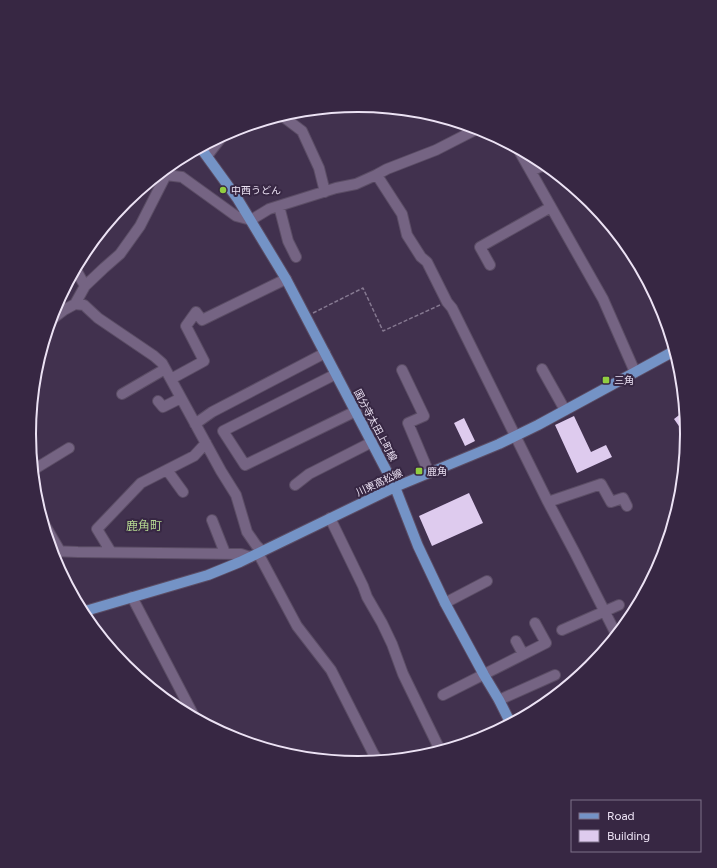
<svg xmlns="http://www.w3.org/2000/svg" width="717" height="868" font-family="Figtree,'Noto Sans JP',sans-serif">
  <rect width="100%" height="100%" fill="#41314e"/>
  <path fill="#decbee" d="M683 412 686 418 688 434V439L674 419Z
    M574 416 591 452 606 445 612 457 577 473 555 425Z
    M464 418 475 441 465 446 454 423Z
    M469 493 483 523 432 546 419 516Z"/>
  <g fill="none" stroke-linecap="round" stroke-linejoin="round">
    <defs>
      <path id="minor" d="M281 115 302 131 319 168 325 192
        M517 147 603 299 635 372
        M207 156 224 134
        M531 171 546 164
        M166 175 182 177 236 216 251 220 269 209 336 188 356 184 376 175 387 169 436 150 479 128
        M376 175 380 180 402 214 407 235 421 257 427 262 447 302 452 308 548 502 575 553 617 636
        M279 206 288 241 296 257
        M490 265 480 247 551 207
        M75 268 85 286
        M57 302 64 310
        M75 304 85 286 104 268 120 254 140 226 166 175 159 174
        M51 320 64 310 75 304 84 305 98 318 154 356 162 363 221 471 236 495 247 532 256 545 262 551
        M542 369 565 410
        M402 370 424 416 408 423 429 473
        M336 374 223 431 245 465 356 411
        M171 379 204 361 186 326 196 312 202 320 286 279
        M122 394 165 369
        M158 401 163 407 181 398
        M195 424 212 412 325 353
        M33 470 69 448
        M167 470 183 492
        M295 485 309 474 372 442
        M548 502 601 484 611 502 623 498 627 506
        M330 518 363 586 367 597 382 623 392 644 403 674 441 752
        M212 520 225 553
        M43 522 60 551
        M51 551 78 552 241 554 250 557
        M111 552 97 529 141 483 194 456 206 443
        M258 553 297 626 331 670 373 753 379 762
        M132 597 195 718
        M445 603 487 581
        M562 630 619 605
        M516 641 523 654
        M443 695 546 643 535 623
        M499 700 555 675"/>
      <path id="major" d="M200 147 237 198 286 279 395 487 418 546 445 603 484 675 499 700 511 724
        M82 612 208 575 240 562 395 487 499 444 538 425 676 350"/>
    </defs>
    <use href="#minor" stroke="#5b4d65" stroke-width="12"/>
    <use href="#major" stroke="#5b4d65" stroke-width="12"/>
    <path stroke="#857890" stroke-width="1.5" stroke-dasharray="4 2" stroke-linecap="butt" d="M313 313 363 288 383 331 440 305"/>
    <use href="#minor" stroke="#756483" stroke-width="10"/>
    <use href="#major" stroke="#7493c6" stroke-width="10"/>
  </g>
  <g fill="#91cd40" stroke="#372743" stroke-width="1.5">
    <circle cx="223" cy="190" r="4"/>
    <rect x="602" y="376" width="8" height="8" rx="2"/>
    <rect x="415" y="467" width="8" height="8" rx="2"/>
  </g>
  <g text-anchor="middle" stroke-width="4" stroke-linejoin="round" paint-order="stroke">
    <g font-size="10" fill="#ece2f4" stroke="#372743" text-anchor="start">
      <text x="231" y="194">中西うどん</text>
      <text x="614" y="384">三角</text>
      <text x="427" y="475">鹿角</text>
    </g>
    <g font-size="10" fill="#ece2f4" stroke="#372743">
      <text transform="translate(376 425) rotate(62)" y="4">国分寺太田上町線</text>
      <text transform="translate(379 482) rotate(-25)" y="4">川東高松線</text>
    </g>
    <g font-size="12" fill="#b4d791" stroke="#372743">
      <text x="144" y="530">鹿角町</text>
    </g>
  </g>
  <path d="M0 0H717V868H0ZM36 434a322 322 0 1 1 644 0a322 322 0 1 1-644 0Z" fill="#372743" fill-rule="evenodd"/>
  <path fill="none" stroke="#ece2f4" stroke-width="2" d="M36 434a322 322 0 1 1 644 0a322 322 0 1 1-644 0Z"/>
  <rect x="571" y="800" width="130" height="52" fill="#372743" stroke="#7f728a"/>
  <rect x="579" y="813" width="20" height="6" fill="#7493c6" stroke="#7f728a"/>
  <text x="607" y="820" font-size="12" fill="#ece2f4">Road</text>
  <rect x="579" y="830" width="20" height="12" fill="#decbee" stroke="#7f728a"/>
  <text x="607" y="840" font-size="12" fill="#ece2f4">Building</text>
</svg>
